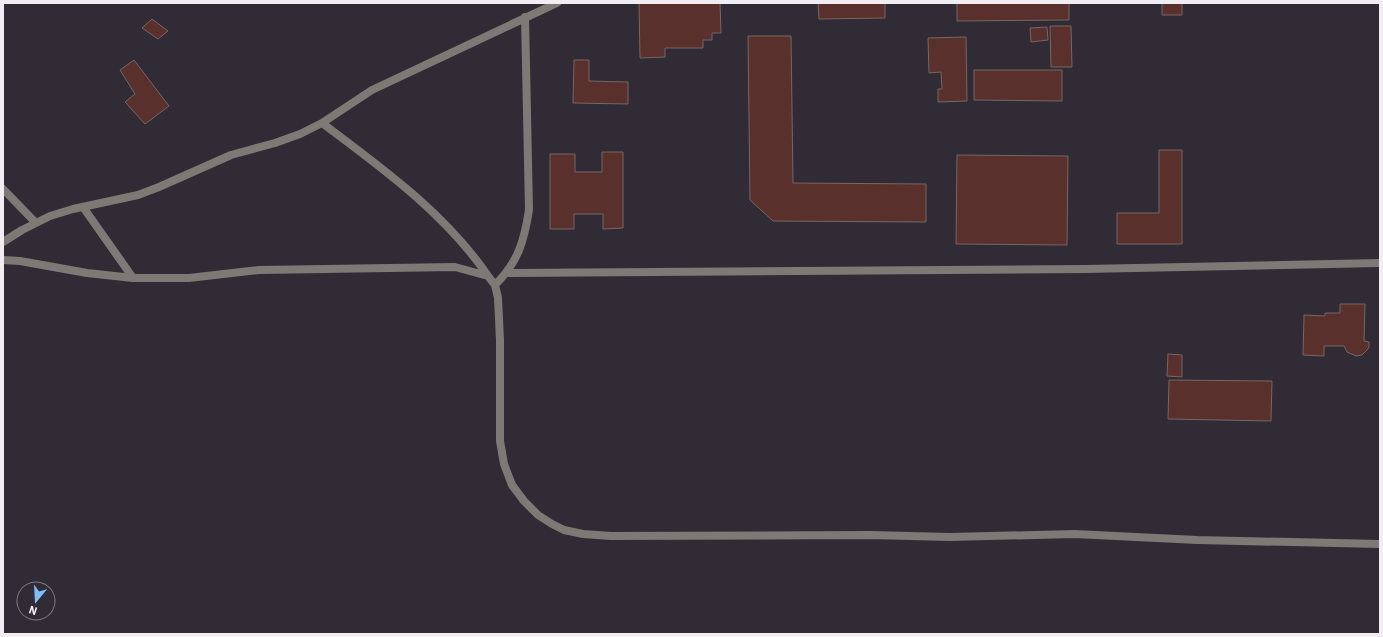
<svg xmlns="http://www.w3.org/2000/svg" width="1383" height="637" font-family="'IBM Plex Sans',sans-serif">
  <rect width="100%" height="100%" fill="#302b35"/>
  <path fill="#59302c" stroke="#766765" d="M639 3H720L721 33H712V40H703V48H665V57L640 58Z
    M818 3H885V18L819 19Z
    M957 3H1069V20L957 21Z
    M1162 3H1182V15H1162Z
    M152 19 168 31 158 39 142 28Z
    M1050 26H1071L1072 67H1051Z
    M1047 27 1048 40 1031 42 1030 28Z
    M748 36H791L793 183 926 184V222L773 221 750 200Z
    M966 37 967 101 938 102V89H942L941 72 929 73 928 38Z
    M134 60 169 106 145 124 125 102 135 94 120 70Z
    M574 60H589V81L628 82V104L573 103Z
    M974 70H1062V101L974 100Z
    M1159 150H1182V244H1117V213H1159Z
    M602 152H623V228L603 229V214H574V229H550V154H575V172H602Z
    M957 155 1068 156 1067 245 956 244Z
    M1340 304H1365L1364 341 1369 342V347L1367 350 1362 355 1356 356 1347 352 1344 346H1324V356L1303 355 1304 315 1325 316V313H1340Z
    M1168 354 1182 355V377L1167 376Z
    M1169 380 1272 381 1271 421 1168 419Z"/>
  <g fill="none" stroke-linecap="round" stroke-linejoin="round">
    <path stroke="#7d7974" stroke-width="8" d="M322 123C382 168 445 213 488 276
      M3 189 36 223
      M83 207 133 278
      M3 242 22 230 50 216 73 209 138 195 159 187 231 155 275 143 300 134 322 123 372 90 557 3
      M3 260 20 261 87 273 133 278H189L259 270 455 267 488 276 495 285 498 298 500 340V441L504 464 512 485 524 501 538 515 552 524 564 530 583 534 611 536 870 535 950 537 1075 534 1197 540 1380 544
      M507 273 1085 269 1380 263
      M495 285C518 262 524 242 529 210L525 17"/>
  </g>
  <rect width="1383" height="637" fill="none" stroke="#f0edf3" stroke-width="8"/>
  <g transform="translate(36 601) rotate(198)"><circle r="19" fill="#302b35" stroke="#7d7981"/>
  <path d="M0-3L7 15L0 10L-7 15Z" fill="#7dbef9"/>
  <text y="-6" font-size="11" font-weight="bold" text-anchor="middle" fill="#f0edf3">N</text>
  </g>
</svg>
